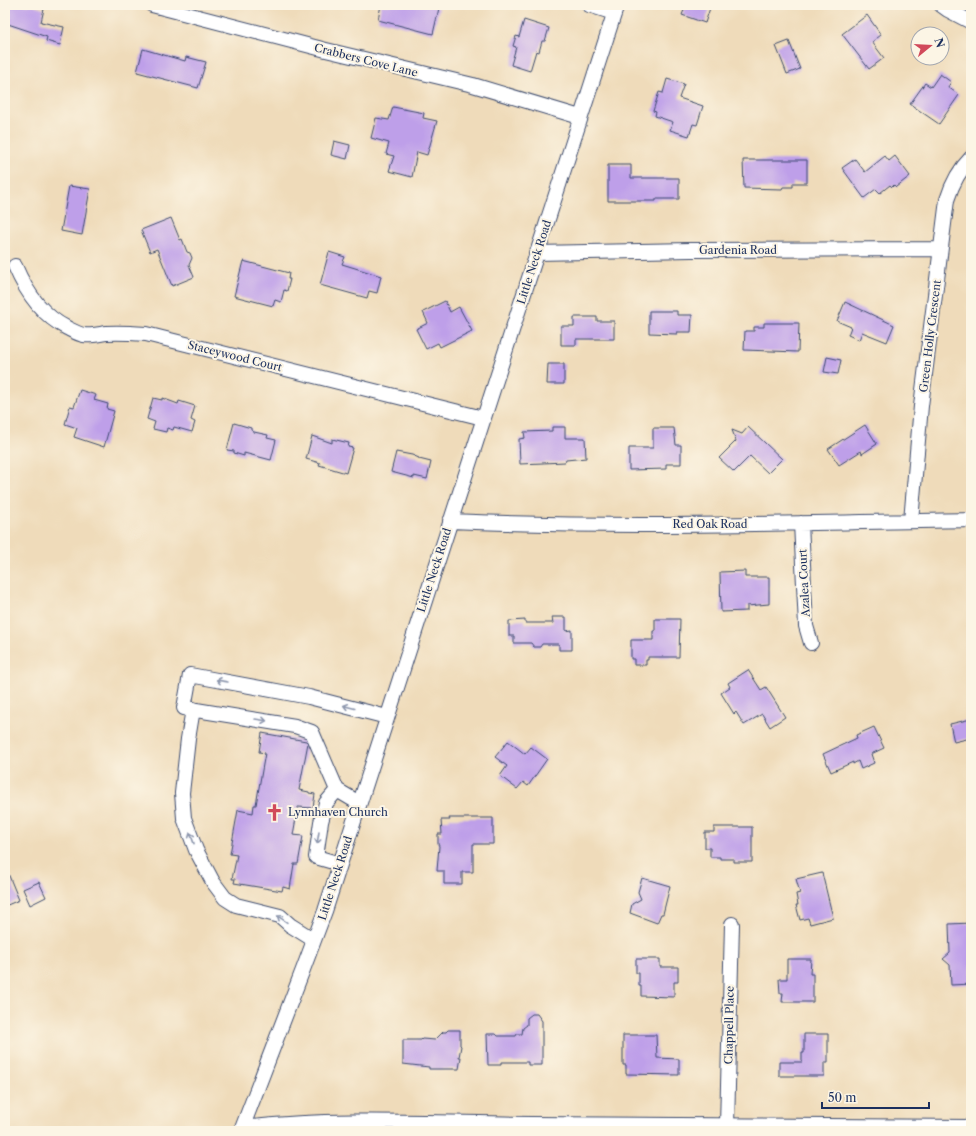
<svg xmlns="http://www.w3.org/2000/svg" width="976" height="1136" font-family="'Libre Caslon Text',serif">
  <rect width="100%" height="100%" fill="#fcf5e5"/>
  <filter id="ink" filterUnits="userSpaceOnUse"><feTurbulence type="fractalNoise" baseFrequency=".025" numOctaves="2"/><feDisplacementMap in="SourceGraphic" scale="8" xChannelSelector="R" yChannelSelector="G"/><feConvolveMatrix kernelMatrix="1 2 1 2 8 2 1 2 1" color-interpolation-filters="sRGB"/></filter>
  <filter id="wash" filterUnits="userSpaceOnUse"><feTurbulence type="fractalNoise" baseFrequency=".012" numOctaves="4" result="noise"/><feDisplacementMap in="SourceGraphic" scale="16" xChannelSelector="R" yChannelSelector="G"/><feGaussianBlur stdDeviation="0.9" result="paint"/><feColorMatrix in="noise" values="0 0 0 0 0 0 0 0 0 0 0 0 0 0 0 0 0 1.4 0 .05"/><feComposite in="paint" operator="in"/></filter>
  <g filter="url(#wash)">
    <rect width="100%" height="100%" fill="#efdbba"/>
    <g id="blocks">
      <path fill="#be9fe9" d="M5 5H31L44 9 41 22 64 27 60 45 46 41 47 37 5 23Z
        M381 5H427L439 8 433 34 378 20Z
        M686 5H711L705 23 682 15Z
        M867 15 881 35 872 42 884 58 869 69 842 34Z
        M524 20 549 28 545 41H542L539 52 536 51 530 71 511 65 516 47 513 46 516 36 519 37Z
        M789 41 800 69 787 74 776 46Z
        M143 49 185 61 186 57 206 62 198 88 137 72Z
        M940 74 951 82 948 87 959 95 939 124 910 104 925 83 931 87Z
        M667 79 684 84 679 98 703 106 697 125 693 124 689 136 670 130 673 122 655 116 656 112 653 111 659 92 663 93Z
        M393 107 424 113 423 118 437 121 427 155 417 152 412 177 389 171 394 156 386 154 389 143 371 138 376 118 389 120Z
        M334 141 350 145 347 159 331 155Z
        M885 156 889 161 895 156 910 176 896 187 894 185 892 187 890 185 880 193 876 189 864 198 842 168 855 159 865 172Z
        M743 160H807V183H793V187H783L782 189 744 188Z
        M608 165H631V178H679V199H656V201H608Z
        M69 186 90 189 82 235 61 231Z
        M171 218 180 240 182 239 187 252 190 253 192 258 189 265 194 277 172 286 157 249 150 252 141 230Z
        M329 252 345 257 342 264 381 276 377 293 369 291 367 298 320 285Z
        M243 261 289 273 288 279H290L287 291 284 290 281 302 275 300 273 306 234 296Z
        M445 301 450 312 459 307 472 331 440 347 438 343 426 349 416 329 428 323 423 312Z
        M845 302 894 325 887 342 862 332 859 340 848 335 851 327 837 321Z
        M649 311H677V315H692L691 332H677V334L649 333Z
        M574 317H597V321H614V339H576V345H561V326H574Z
        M764 323H799L798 352 744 350 745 331H754V327H764Z
        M827 357 841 360 838 374 824 372Z
        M548 364H564V384H547Z
        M80 390 96 395 94 400 108 404 107 409 114 411 104 447 74 437 77 428 65 424 70 406 74 407Z
        M153 398 162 400V398L178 404 179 401 195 406 191 420 195 422 192 432 174 427 173 430 167 428 166 432 153 429 155 422 147 419Z
        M234 423 251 428V430L254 432 268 435 267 438 276 440 271 460 244 453V456L234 453V451L227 450Z
        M865 425 877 444 862 454 861 451 839 465 828 449Z
        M552 427H565V438H585L586 458 566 460 565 462 520 464 519 439 525 438 524 432 552 431Z
        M748 427 782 459 768 473 750 456 734 472 719 458 736 441 732 430 742 434Z
        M653 428H674L676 445H681V464H666V469L629 470V448H653Z
        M312 436 332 443V439L349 443 348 447 353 448 346 473 319 465 320 463 306 459Z
        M396 452 412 455 419 458V459L431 462 427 479 414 476V478L391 472Z
        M745 571V577H769V604L747 606V611L721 612 720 572Z
        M552 617H566V631L572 630V650H559V644H542L540 647H534L531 643H514V636H509V621L525 620V623H553Z
        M655 619H680L679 657H648V660H646V665H634V659H631V640H653V631H655Z
        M748 670 761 690 766 687 785 717 770 727 762 714 744 725 736 712 734 714 721 693 730 687 728 683Z
        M971 719V738L954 742 950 724Z
        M874 727 884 748 871 754 874 763 861 769 858 761 853 764V762L831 772 823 754 857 738 856 735Z
        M262 733 306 741 308 743 299 790 309 792V793L315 794 313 808 298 807 293 835 303 836 298 864H294L290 889 283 887 282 891 234 883 235 879H232L237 855 230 854 238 810 253 813 254 805H256L265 753 259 752Z
        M508 741 525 754 531 747 547 759 528 786 523 782 517 789 500 776 507 766 495 757Z
        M449 818H493V844H473V872H462V884H444V871H437L439 846 438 844V834H442L441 820H450Z
        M714 827H752V862H734V859H720V857H710V848H705V832H714Z
        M5 866 19 900 5 906Z
        M822 873 833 918 810 924 808 918 800 920 796 905H798L796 894 800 893 796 879Z
        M642 878 670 886 663 914H661L657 923 630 913 632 904 641 899 638 892Z
        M39 882 46 897 30 905 23 889Z
        M971 923V984L951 985 950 965 943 959 950 953 949 924Z
        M636 959H660V967H678V982H674V997L641 996V986H639V973H636Z
        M787 959H811L810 974H813V1002H782L783 993H780L779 979H787Z
        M532 1014H537L542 1021V1065H528V1062H501V1065H488L487 1034H496L498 1036H516L517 1034H522L523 1028 527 1025V1018Z
        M448 1030H460V1045L461 1046 459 1057H461L459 1069H429V1067L403 1064V1040H421L422 1039 435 1040 443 1032H446Z
        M804 1034H828V1063H824V1076H779V1062H802V1053H804Z
        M623 1035H656L657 1058 679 1059V1075L626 1074V1065H623Z"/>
    </g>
  </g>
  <g filter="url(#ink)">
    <use href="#blocks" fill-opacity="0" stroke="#3b496c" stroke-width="1"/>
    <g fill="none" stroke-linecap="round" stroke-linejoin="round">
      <defs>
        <path id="minor" d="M152 5 326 50 473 85 580 117
          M589 5 614 13
          M941 5 948 10 971 22
          M536 253 691 250 940 249
          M15 266C26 292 41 315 67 328 73 331 78 334 84 335 91 336 99 334 106 333 119 332 133 333 146 334L483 418
          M450 521C623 529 797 523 971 520
          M911 521 921 406 947 200C952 184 959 170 971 158
          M801 523 806 626 811 643
          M193 709 188 739 182 793 184 818 196 850 213 882 225 898 236 905 280 916 290 925 314 940
          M337 790 326 803 321 822 316 857 340 864
          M359 803 337 790 312 732 295 726 184 708 190 675 309 697 387 717
          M727 1126 732 924
          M242 1128C338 1117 435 1123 531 1124 678 1125 824 1126 971 1127
          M241 1131 304 967 325 911 617 5"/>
      </defs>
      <use href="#minor" stroke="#3b496c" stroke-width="16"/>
      <use href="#minor" stroke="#fff" stroke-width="14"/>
    </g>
    <defs><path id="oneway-shaft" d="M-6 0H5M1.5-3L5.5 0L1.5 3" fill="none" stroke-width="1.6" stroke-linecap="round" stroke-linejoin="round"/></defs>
    <g stroke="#8d97ae">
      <use href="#oneway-shaft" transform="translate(222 681) rotate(-170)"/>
      <use href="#oneway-shaft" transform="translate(349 707) rotate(-165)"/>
      <use href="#oneway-shaft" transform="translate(261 720) rotate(9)"/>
      <use href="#oneway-shaft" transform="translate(192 838) rotate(-110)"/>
      <use href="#oneway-shaft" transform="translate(318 838) rotate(99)"/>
      <use href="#oneway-shaft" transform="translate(282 919) rotate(-146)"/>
    </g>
  </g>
  <defs>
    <symbol id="church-bare" viewBox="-9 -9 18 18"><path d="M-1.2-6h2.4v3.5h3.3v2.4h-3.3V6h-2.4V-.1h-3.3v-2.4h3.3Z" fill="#d1495b" stroke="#fcf5e5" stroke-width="2.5" paint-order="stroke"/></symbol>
  </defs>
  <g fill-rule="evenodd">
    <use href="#church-bare" x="262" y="800" width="25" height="25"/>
  </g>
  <g text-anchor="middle" stroke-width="4" stroke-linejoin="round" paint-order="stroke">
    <g font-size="11" fill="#1b2f5e" stroke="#fcf5e5">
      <text transform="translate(366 60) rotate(14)" y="4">Crabbers Cove Lane</text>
      <text x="738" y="254">Gardenia Road</text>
      <text transform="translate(534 262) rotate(-72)" y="4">Little Neck Road</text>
      <text transform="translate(930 336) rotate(-83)" y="4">Green Holly Crescent</text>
      <text transform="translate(235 356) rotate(14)" y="4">Staceywood Court</text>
      <text x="710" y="528">Red Oak Road</text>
      <text transform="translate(434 570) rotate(-72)" y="4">Little Neck Road</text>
      <text transform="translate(804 583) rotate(-93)" y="4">Azalea Court</text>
      <text transform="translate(335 878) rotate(-72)" y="4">Little Neck Road</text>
      <text transform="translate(729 1025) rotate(-89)" y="4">Chappell Place</text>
    </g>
    <g font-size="11" fill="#1b2f5e" stroke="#fcf5e5" text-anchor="start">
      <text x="288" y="816">Lynnhaven Church</text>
    </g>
  </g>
  <rect width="976" height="1136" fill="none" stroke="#fcf5e5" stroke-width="20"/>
  <g transform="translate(930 46) rotate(72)"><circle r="19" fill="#fcf5e5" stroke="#a2a6af"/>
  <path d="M0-3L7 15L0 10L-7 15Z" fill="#d1495b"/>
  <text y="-6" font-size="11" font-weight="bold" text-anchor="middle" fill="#1b2f5e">N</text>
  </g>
  <path d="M822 1102v6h107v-6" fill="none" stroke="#1b2f5e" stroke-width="2"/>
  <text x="828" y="1102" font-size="12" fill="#1b2f5e" stroke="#fcf5e5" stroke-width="3" paint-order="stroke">50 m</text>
</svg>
